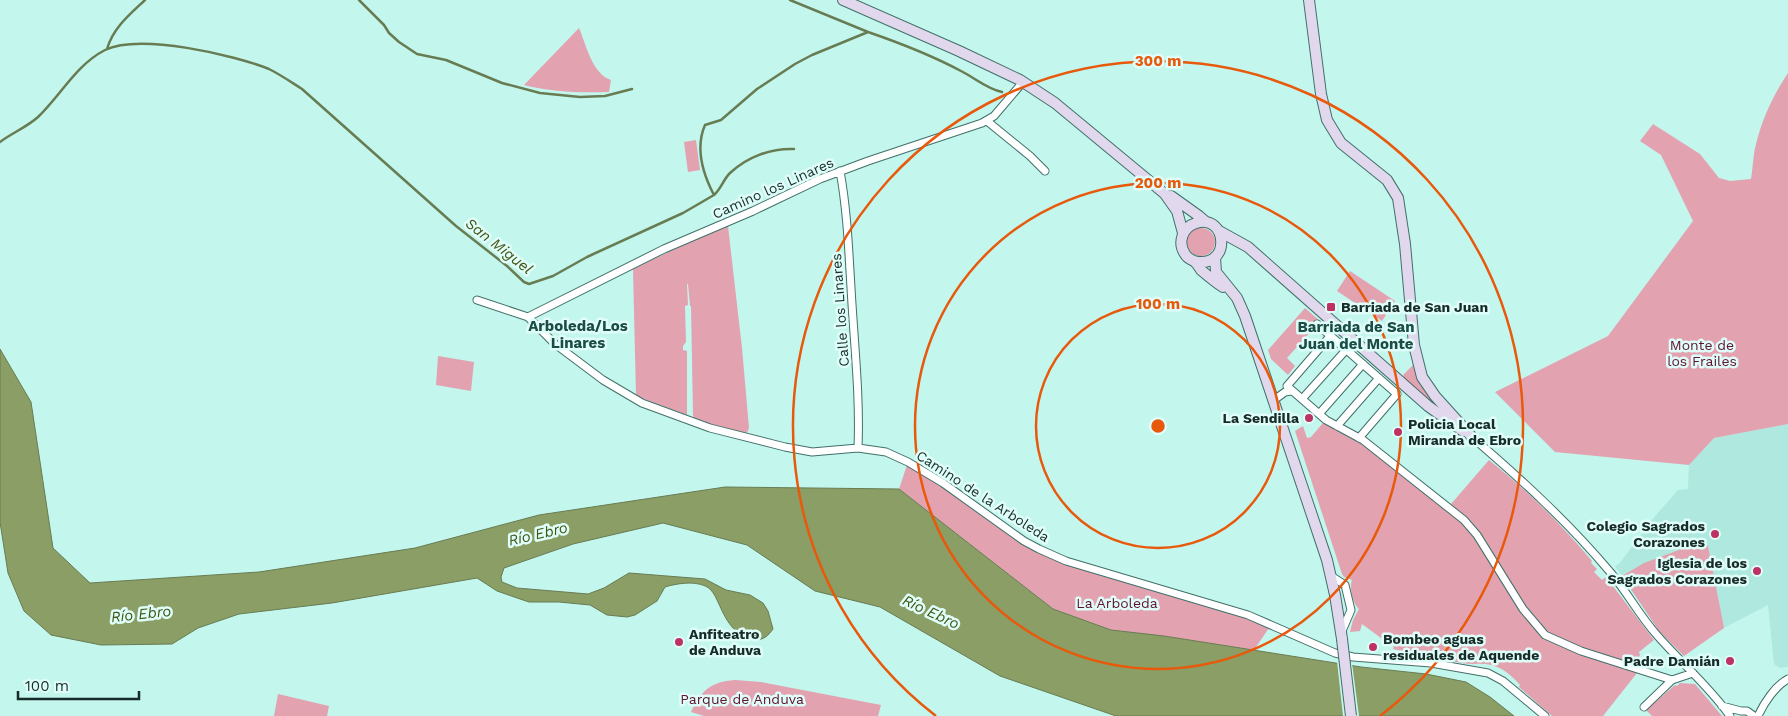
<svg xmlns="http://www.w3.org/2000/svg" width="1788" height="716" font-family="'Work Sans',sans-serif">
  <rect width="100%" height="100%" fill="#c3f6ed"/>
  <path fill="#aee8df" d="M1788 424V665L1787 667 1780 668 1774 664 1768 605 1718 631 1684 656 1659 631 1615 566 1619 564 1656 515 1678 490 1688 489 1689 465 1714 438Z"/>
  <path fill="#e3a2b0" d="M579 28C586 44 592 74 611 80L609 92C580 93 552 92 524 85Z
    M1788 73V424L1714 438 1689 465 1555 452 1495 392 1608 336 1693 221 1661 155 1640 141 1653 124 1700 154 1719 178 1730 181 1751 179C1753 168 1753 155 1756 144 1762 119 1774 94 1788 73Z
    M696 140 700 170 688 172 684 142Z
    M728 226 742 348 749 428 747 433 719 427 695 419 693 416 691 306H690L688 284H687L688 305 685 306 686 342 683 346V350L687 351V415L636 396 633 269 681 246Z
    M1187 242a14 14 0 1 1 28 0a14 14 0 1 1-28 0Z
    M1350 271 1395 301 1382 321 1337 291Z
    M1305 308 1320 321 1287 358 1295 366 1288 375 1271 359 1268 350Z
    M438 356 474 362 471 391 436 385Z
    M1413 365 1420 385 1446 415 1404 378 1403 375Z
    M1323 423 1361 442 1461 520 1475 536 1518 606 1528 621 1544 637 1575 652 1637 673 1603 716H1552L1519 687 1520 685C1506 669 1494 662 1473 664 1460 664 1446 659 1434 656L1433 658 1409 656 1402 651 1393 649 1394 645 1381 638 1362 624 1360 631 1350 632 1353 620 1359 609C1353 604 1349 588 1352 580L1344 577 1342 574 1295 431 1303 426 1307 438 1311 437Z
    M1489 460C1527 490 1561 524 1592 561L1591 563 1597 569 1594 572 1602 580 1606 577 1654 640 1639 652 1640 655 1634 666 1579 647 1549 634 1526 609 1478 531 1451 504Z
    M908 462 1039 549 1271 625 1254 650 1111 630 1053 609 899 489Z
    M1703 541 1708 546 1724 628 1684 656 1659 631 1622 576 1644 563Z
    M735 680 761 682 881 705 878 716H704L691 712C702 690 710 682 735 680Z
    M1680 683 1695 684 1722 716H1652L1646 710 1675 685 1677 686Z
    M278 694 329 706 327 716H274Z"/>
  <path fill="#8a9e65" stroke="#687c53" d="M0 349 31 402 53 548 90 583 259 572 415 548 539 515 725 487 899 489 1053 609 1111 630 1164 636 1361 667 1426 674 1466 682 1490 697 1514 716H1116L1000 676 880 607 815 591 747 545 663 523 573 544 504 568 501 577 502 582 517 588 588 594 604 588 629 573 705 579 726 590 750 595 763 603 768 611 773 629C768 636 763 641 754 639 733 635 726 620 718 602 716 598 714 593 710 589 699 580 678 583 665 587L657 601 635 615 627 617 607 615 590 605 559 602H529L520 599 497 591 477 578 332 603 239 614 198 628 172 644 101 645 51 635 24 611 8 573 0 522Z"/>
  <path fill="#c3f6ed" d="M1337 661 1352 663 1359 716H1343Z"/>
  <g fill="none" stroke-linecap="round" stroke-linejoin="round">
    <path stroke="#687c53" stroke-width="2.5" d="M359 0 384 25 389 33 399 42 417 54 446 60 502 83 540 93 580 97 605 96 632 89
      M868 32C900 43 931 55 961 71 975 78 987 89 1002 92
      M107 49C113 28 129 15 145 0
      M0 142C12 133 27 127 38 117 61 95 76 65 105 50 140 33 234 55 269 69 281 75 291 82 302 89L456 226 507 266 524 282 529 284 553 276 587 257 683 213 714 195C703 174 695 148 705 125L721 120 757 89 795 64 812 55 868 32 790 0
      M714 195C721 189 723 180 730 173 747 157 771 148 794 149"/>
    <defs>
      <path id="street" d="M987 121 1030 156 1045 171
        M840 171C848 215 849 259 852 304 855 352 860 400 858 448
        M477 300 528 317 555 344 603 380 642 403 710 428 785 447 812 452 858 448 886 452 908 462 943 483 1024 541 1039 549 1066 561 1248 615 1335 653 1353 657 1431 663 1488 673 1503 681 1545 716
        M528 317 664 249 753 211 820 179 868 161 982 123 994 116 1023 82
        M1317 324 1397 394 1359 438
        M1331 335 1287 386 1326 420 1363 440 1464 520 1477 535 1523 609 1545 635 1581 651 1672 680 1693 673
        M1302 399 1346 350
        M1274 400 1285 392 1291 391
        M1319 414 1363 364
        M1337 426 1379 378
        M1472 437C1522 480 1569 523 1611 573 1627 592 1639 615 1656 634 1680 662 1709 686 1730 716
        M1331 576 1345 585 1351 610 1342 631
        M1722 706 1741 711H1747L1754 716
        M1644 707 1672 680
        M1758 716C1764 703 1775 686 1788 679"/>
      <path id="secondary" d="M843 0 959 51 1020 80 1055 103 1165 194 1177 211 1183 233
        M1309 0 1321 94 1327 120 1341 143 1387 180 1398 198 1405 244 1414 345 1422 377 1435 396 1472 437
        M1171 196 1199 216 1206 222
        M1219 231 1248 247 1428 406 1463 431
        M1215 257 1216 272 1237 298 1245 316 1327 560 1335 595 1342 639
        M1194 261C1232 270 1228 213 1196 223 1183 227 1177 242 1185 254 1187 258 1190 259 1194 261 1197 263 1199 267 1201 270 1208 276 1215 282 1223 287"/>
    </defs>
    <use href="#street" stroke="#417069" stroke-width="9"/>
    <use href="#secondary" stroke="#417069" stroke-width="12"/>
    <use href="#street" stroke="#fff" stroke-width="7"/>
    <use href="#secondary" stroke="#e2d8ed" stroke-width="10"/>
    <defs>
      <path id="secondary-bridge" d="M1342 639 1351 716"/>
    </defs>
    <use href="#secondary-bridge" stroke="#417069" stroke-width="12" stroke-linecap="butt"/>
    <use href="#secondary-bridge" stroke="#e2d8ed" stroke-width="10"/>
  </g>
  <g fill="none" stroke="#e8590c" stroke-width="2.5">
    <circle cx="1158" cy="426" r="122"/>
    <circle cx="1158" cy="426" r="243"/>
    <path d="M936 716A365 365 0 1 1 1380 716"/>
  </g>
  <g fill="#be3163" stroke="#e0fef9" stroke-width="2">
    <rect x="1326" y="302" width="10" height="10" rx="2.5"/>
    <circle cx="1309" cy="418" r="5"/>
    <circle cx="1398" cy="432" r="5"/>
    <circle cx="1715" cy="534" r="5"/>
    <circle cx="1757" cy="571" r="5"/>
    <circle cx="679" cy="642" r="5"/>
    <circle cx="1373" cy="647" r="5"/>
    <circle cx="1730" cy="661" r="5"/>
  </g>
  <g text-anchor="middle" stroke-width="5" stroke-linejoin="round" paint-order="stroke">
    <g font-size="14" fill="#172b28" stroke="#e0fef9">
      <text transform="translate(773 188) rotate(-24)" y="5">Camino los Linares</text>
      <text transform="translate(840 310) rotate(-94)" y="5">Calle los Linares</text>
      <text transform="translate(983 496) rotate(33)" y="5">Camino de la Arboleda</text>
    </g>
    <g font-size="14" font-weight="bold" fill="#172b28" stroke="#e0fef9" text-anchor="start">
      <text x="1341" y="312">Barriada de San Juan</text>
      <text x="1299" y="423" text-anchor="end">La Sendilla</text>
      <text x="1408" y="429">Policia Local<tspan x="1408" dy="16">Miranda de Ebro</tspan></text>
      <text x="1705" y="531" text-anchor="end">Colegio Sagrados<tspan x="1705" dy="16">Corazones</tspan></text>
      <text x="1747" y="568" text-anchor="end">Iglesia de los<tspan x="1747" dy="16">Sagrados Corazones</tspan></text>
      <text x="689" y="639">Anfiteatro<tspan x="689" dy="16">de Anduva</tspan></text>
      <text x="1383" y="644">Bombeo aguas<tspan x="1383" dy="16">residuales de Aquende</tspan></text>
      <text x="1720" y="666" text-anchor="end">Padre Damián</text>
    </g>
    <g font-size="14" fill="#60112e" stroke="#e0fef9">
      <text x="1702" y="350">Monte de<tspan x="1702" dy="16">los Frailes</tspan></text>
      <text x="1117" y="608">La Arboleda</text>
      <text x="742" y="704">Parque de Anduva</text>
    </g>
    <g font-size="15" font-style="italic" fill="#425515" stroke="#e0fef9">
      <text transform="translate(499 246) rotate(38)" y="5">San Miguel</text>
      <text transform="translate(538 534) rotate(-13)" y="5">Río Ebro</text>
      <text transform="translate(931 612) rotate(25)" y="5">Río Ebro</text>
      <text transform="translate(141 614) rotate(-6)" y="5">Río Ebro</text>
    </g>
    <g font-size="15" font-weight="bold" fill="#1c4c46" stroke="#e0fef9">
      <text x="578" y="331">Arboleda/Los<tspan x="578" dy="17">Linares</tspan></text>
      <text x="1356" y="332">Barriada de San<tspan x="1356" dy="17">Juan del Monte</tspan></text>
    </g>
  </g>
  <circle cx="1158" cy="426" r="8" fill="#e8590c" stroke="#e0fef9" stroke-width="2.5"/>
  <g font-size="15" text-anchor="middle" font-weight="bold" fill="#e8590c" stroke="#e0fef9" stroke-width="5" stroke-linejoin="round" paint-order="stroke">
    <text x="1158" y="66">300 m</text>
    <text x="1158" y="188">200 m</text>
    <text x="1158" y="309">100 m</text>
  </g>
  <path d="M18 691v8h121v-8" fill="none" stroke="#172b28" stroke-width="2.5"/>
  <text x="25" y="691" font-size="15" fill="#172b28" stroke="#e0fef9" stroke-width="4" paint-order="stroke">100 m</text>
</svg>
